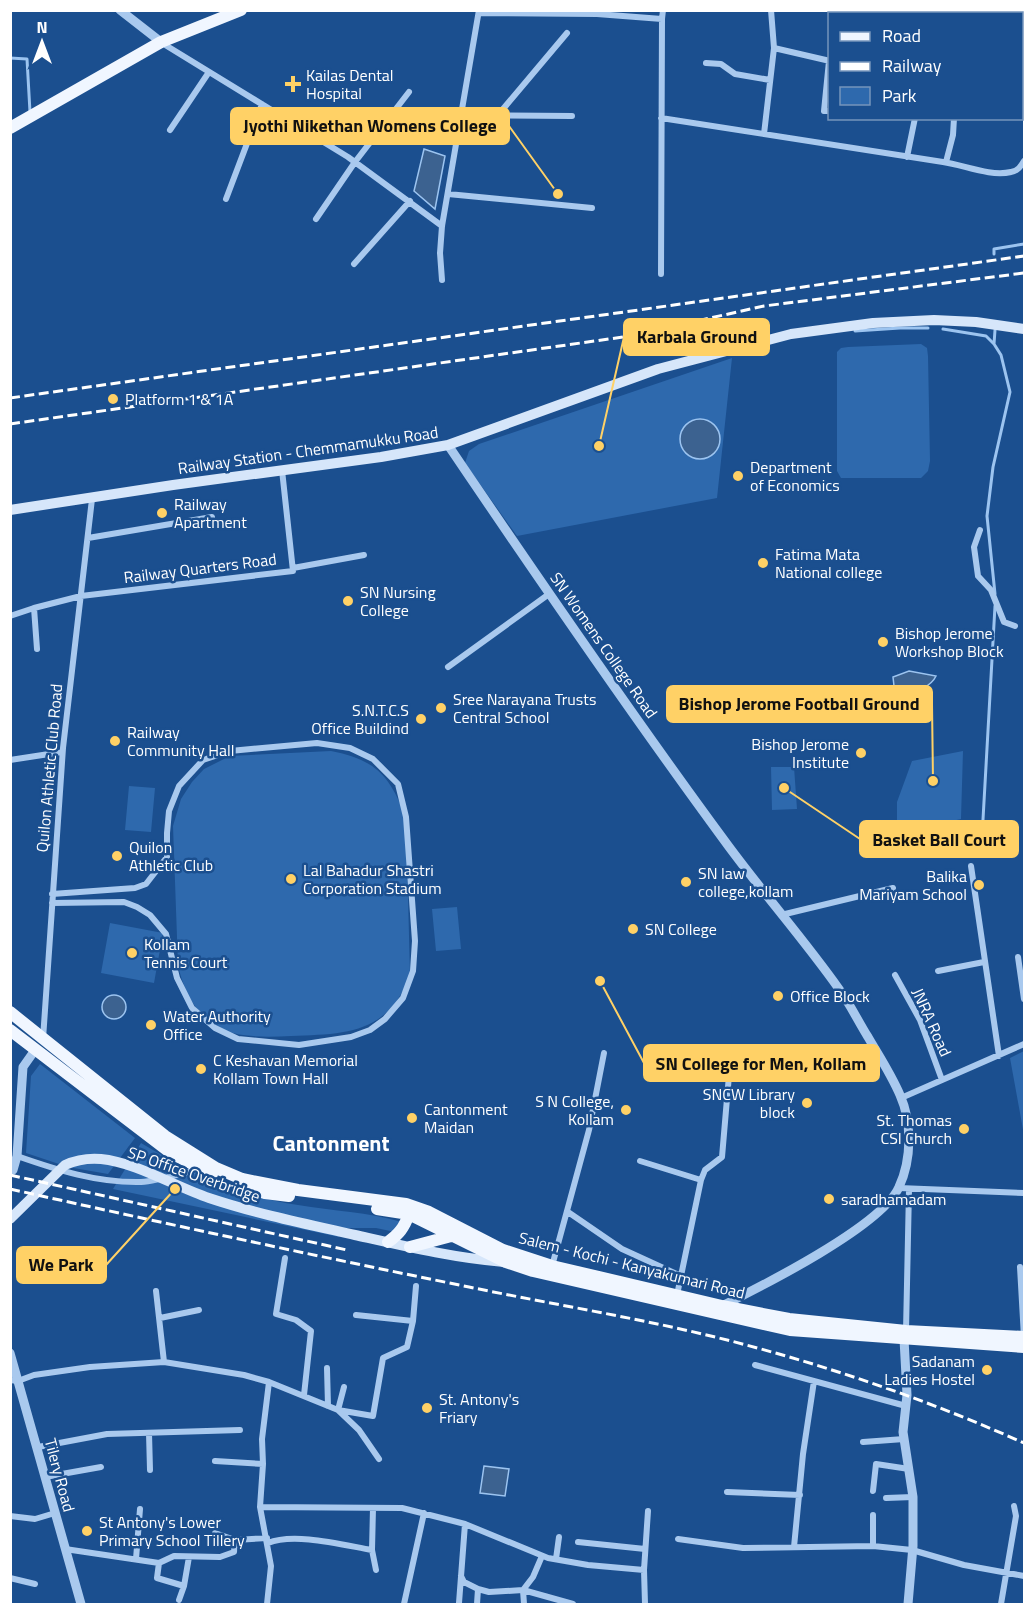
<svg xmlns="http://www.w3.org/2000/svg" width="1035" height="1615" font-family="'Titillium Web',sans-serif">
  <rect width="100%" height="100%" fill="#1b4f8f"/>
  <path fill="#2e69ad" d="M921 344 927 348 928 356 930 461 928 471 921 478H841L837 471V352L841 348 848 347Z
    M732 358 717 498 517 536 465 463 469 451 479 444Z
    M331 751C376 760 389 775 406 817L410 975C388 1034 346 1034 291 1036 269 1037 244 1038 223 1030 198 1020 183 990 178 965L173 826 181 799 192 782 204 769 230 756Z
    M963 751 961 819 897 833V802L912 761Z
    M771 767H794L797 809 772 810Z
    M129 786 155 788 151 832 125 830Z
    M457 907 461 949 436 951 432 909Z
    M110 923 163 933 154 983 101 973Z
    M1024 1051V1135L1010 1058Z
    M40 1064 135 1138 108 1174 68 1167 26 1153 31 1076Z
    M141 1143C189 1172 241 1197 298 1205 333 1211 368 1212 402 1222L395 1232 376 1228H344L339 1237 113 1189Z"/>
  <path fill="#3c6290" stroke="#9cc4f0" stroke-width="1.5" d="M424 149 445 156 435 209 414 191Z
    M680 439a20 20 0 1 1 40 0a20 20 0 1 1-40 0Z
    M909 671 936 676C931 687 915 692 904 696L894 686 893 677Z
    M102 1007a12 12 0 1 1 24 0a12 12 0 1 1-24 0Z
    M484 1466 509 1469 505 1496 480 1493Z"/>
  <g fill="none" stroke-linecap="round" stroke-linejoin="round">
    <path stroke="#9cc4f0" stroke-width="3" d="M10 58 27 59 30 112
      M994 254V249L1024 244
      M943 329 986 336 994 344 1001 355 1010 392 993 467 987 516 995 594
      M855 331 900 328H928
      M994 344 995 330
      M981 855 995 606"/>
    <path stroke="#a9c9ee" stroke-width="6" d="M831 10 833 14
      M938 10 948 14
      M479 13 597 14 662 19
      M975 14 976 10
      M1022 34 1024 35
      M162 43 348 157 442 226
      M774 48 830 61
      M829 61 824 111H830
      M706 63 721 64 735 74 770 80
      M1022 74 1024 76
      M461 115 572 116
      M498 115 567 33
      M661 118C755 133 849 148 943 162 964 165 990 177 1011 172 1018 171 1021 166 1024 161
      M170 130 209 72
      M764 134 774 48 771 10
      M907 157 915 118
      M946 162 953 135 954 118
      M448 194 592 208
      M226 199 262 104
      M316 219 355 162 409 92
      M354 264 410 201
      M661 274 662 19 663 10
      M442 280 440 253 442 226 479 10
      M980 530 974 547 978 576 991 590 1004 622 1015 626
      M88 538 212 517
      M293 568 364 555
      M34 608 37 649
      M10 616 34 608 81 596 293 571 282 470
      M448 667 549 594
      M10 760 62 752
      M971 866 999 1056
      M52 903 124 902 137 907 150 915 166 934 177 978 192 1008 215 1028 238 1039 299 1045 351 1037 370 1030 385 1019 403 998 413 971 415 941 406 817 398 784 373 759 350 748 317 743 230 751 203 760 179 786 169 811 167 833V857L146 884 135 888 52 894
      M781 915 893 888
      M1018 957 1024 999
      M938 971 984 962
      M895 975 920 1020 942 1080
      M43 1039 63 748 92 499
      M901 1098 1024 1044
      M17 1156C57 1170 97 1183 141 1182 160 1181 181 1173 200 1169
      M640 1161 701 1180
      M899 1188 1024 1193
      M568 1212 622 1249 681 1276
      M285 1258 276 1314 296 1320 311 1331 304 1395
      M552 1266 589 1130 604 1053
      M1020 1267 1024 1337
      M156 1291 164 1362
      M677 1295 701 1180 705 1170 722 1157 731 1052
      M356 1315 413 1321
      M160 1318 199 1310
      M906 1331 909 1190
      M755 1365 906 1406
      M327 1368 328 1406
      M10 1380 18 1381 34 1375 90 1367 164 1362 244 1375 269 1382 338 1410 359 1430 379 1459
      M344 1387 338 1410 373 1416 383 1358 407 1347 413 1321 416 1286
      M149 1433 150 1470
      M863 1442 904 1439
      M38 1447 107 1434 240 1430
      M215 1461 263 1464
      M45 1477 101 1467
      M873 1491 876 1464 909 1469
      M727 1492 800 1495
      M886 1498 913 1497
      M260 1507 402 1508 465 1524 548 1558 588 1565 644 1570
      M373 1508 372 1550 376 1570
      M873 1515V1546
      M10 1516 35 1519 55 1513
      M215 1533 235 1540
      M678 1539 743 1548 873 1546 912 1550 964 1565 1024 1576
      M578 1542 645 1549
      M268 1543C294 1532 343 1545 372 1550
      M794 1547 803 1454 814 1381
      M65 1549 159 1563 174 1556 220 1557 234 1552 235 1540 267 1538
      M136 1559 140 1509
      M556 1559 559 1537
      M159 1563 157 1578 184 1586 189 1557
      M461 1576 464 1582 478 1589 477 1604
      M10 1578 35 1584
      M478 1589 489 1592 523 1590 573 1604
      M179 1600 184 1586
      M459 1603 465 1524
      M267 1604 271 1566 260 1507 263 1464 262 1439 269 1382
      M404 1604 424 1513
      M524 1604 523 1590 533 1577 542 1556
      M645 1604 644 1570 648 1511
      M1001 1604 1016 1516 1014 1506"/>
    <path stroke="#a9c9ee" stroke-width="9" d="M120 10 161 42
      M448 445C538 578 629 711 724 840 761 891 803 938 839 989 850 1004 858 1021 868 1037 879 1056 891 1074 900 1095 912 1122 912 1159 899 1187 882 1226 762 1286 722 1306L721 1308
      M13 1170 17 1156 23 1067 35 1050
      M904 1339 907 1395 903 1432 913 1497V1546L908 1604
      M10 1353 81 1604"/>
    <path stroke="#d6e6fa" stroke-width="10" d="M10 510 173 485 381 457 448 445 658 369 791 334 873 323 934 320 976 322 1024 329
      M10 1219 65 1165C76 1160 89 1158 101 1159 135 1162 176 1187 209 1198 257 1214 306 1224 355 1235 404 1246 454 1258 504 1262"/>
    <path stroke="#f0f6ff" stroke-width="12" d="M10 128 161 42 241 10
      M10 1012 165 1136 216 1168 242 1179 298 1190 406 1204 429 1212 503 1250 552 1266 722 1306 789 1319 906 1331 1024 1337
      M10 1030 171 1153 212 1174
      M250 1188 265 1193 289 1196
      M377 1209 409 1214 506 1262 533 1271 790 1330 1024 1347
      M388 1242C399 1234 404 1228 409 1214
      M410 1247 455 1235"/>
    <path stroke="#fff" stroke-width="3" stroke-dasharray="10 4.5" stroke-linecap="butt" d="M10 398 1024 256
      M10 424 630 336 764 306 1024 273
      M10 1175 347 1250
      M10 1189C163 1223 316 1256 469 1287 556 1305 645 1319 731 1341 832 1367 930 1401 1024 1443"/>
  </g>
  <g fill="#ffd166" stroke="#1b4f8f" stroke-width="2">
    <path d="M290 75h6v6h6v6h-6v6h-6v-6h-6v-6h6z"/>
    <circle cx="113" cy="399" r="6"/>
    <circle cx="738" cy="476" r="6"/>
    <circle cx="162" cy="513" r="6"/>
    <circle cx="763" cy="563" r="6"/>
    <circle cx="348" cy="601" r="6"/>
    <circle cx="883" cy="642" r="6"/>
    <circle cx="441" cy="708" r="6"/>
    <circle cx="421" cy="719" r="6"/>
    <circle cx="115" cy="741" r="6"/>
    <circle cx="861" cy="753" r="6"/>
    <circle cx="117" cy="856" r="6"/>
    <circle cx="291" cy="879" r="6"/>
    <circle cx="686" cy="882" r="6"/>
    <circle cx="979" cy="885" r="6"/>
    <circle cx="633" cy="929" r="6"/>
    <circle cx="132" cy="953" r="6"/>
    <circle cx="778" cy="996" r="6"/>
    <circle cx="151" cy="1025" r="6"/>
    <circle cx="201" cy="1069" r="6"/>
    <circle cx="807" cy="1103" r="6"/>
    <circle cx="626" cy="1110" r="6"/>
    <circle cx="412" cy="1118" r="6"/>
    <circle cx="964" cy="1129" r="6"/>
    <circle cx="829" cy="1199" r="6"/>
    <circle cx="987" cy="1370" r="6"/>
    <circle cx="427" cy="1408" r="6"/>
    <circle cx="87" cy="1531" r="6"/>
  </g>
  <g text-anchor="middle" stroke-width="5" stroke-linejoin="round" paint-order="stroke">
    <g font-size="16" fill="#fff" stroke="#1b4f8f" text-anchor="start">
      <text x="306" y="81">Kailas Dental<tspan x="306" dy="18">Hospital</tspan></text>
      <text x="125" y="405">Platform 1 &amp; 1A</text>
      <text x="750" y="473">Department<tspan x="750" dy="18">of Economics</tspan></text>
      <text x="174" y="510">Railway<tspan x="174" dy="18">Apartment</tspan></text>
      <text x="775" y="560">Fatima Mata<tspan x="775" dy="18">National college</tspan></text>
      <text x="360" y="598">SN Nursing<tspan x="360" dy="18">College</tspan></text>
      <text x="895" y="639">Bishop Jerome<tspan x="895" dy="18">Workshop Block</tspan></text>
      <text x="453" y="705">Sree Narayana Trusts<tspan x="453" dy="18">Central School</tspan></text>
      <text x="409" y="716" text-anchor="end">S.N.T.C.S<tspan x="409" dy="18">Office Buildind</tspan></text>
      <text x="127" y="738">Railway<tspan x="127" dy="18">Community Hall</tspan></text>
      <text x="849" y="750" text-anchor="end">Bishop Jerome<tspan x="849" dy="18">Institute</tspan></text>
      <text x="129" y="853">Quilon<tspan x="129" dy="18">Athletic Club</tspan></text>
      <text x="303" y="876">Lal Bahadur Shastri<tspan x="303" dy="18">Corporation Stadium</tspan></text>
      <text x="698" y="879">SN law<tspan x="698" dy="18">college,kollam</tspan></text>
      <text x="967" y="882" text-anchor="end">Balika<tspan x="967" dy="18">Mariyam School</tspan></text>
      <text x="645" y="935">SN College</text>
      <text x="144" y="950">Kollam<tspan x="144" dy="18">Tennis Court</tspan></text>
      <text x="790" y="1002">Office Block</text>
      <text x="163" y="1022">Water Authority<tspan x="163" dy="18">Office</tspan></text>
      <text x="213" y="1066">C Keshavan Memorial<tspan x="213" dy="18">Kollam Town Hall</tspan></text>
      <text x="795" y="1100" text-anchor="end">SNCW Library<tspan x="795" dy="18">block</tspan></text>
      <text x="614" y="1107" text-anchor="end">S N College,<tspan x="614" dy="18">Kollam</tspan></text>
      <text x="424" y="1115">Cantonment<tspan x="424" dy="18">Maidan</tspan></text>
      <text x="952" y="1126" text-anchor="end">St. Thomas<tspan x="952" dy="18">CSI Church</tspan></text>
      <text x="841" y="1205">saradhamadam</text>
      <text x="975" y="1367" text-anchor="end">Sadanam<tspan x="975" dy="18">Ladies Hostel</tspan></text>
      <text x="439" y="1405">St. Antony's<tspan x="439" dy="18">Friary</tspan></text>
      <text x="99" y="1528">St Antony's Lower<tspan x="99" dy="18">Primary School Tillery</tspan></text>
    </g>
    <g font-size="16" fill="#fff" stroke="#1b4f8f">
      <text transform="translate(308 450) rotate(-8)" y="6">Railway Station - Chemmamukku Road</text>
      <text transform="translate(200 568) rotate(-7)" y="6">Railway Quarters Road</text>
      <text transform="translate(604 645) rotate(55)" y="6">SN Womens College Road</text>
      <text transform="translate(49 768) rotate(-85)" y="6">Quilon Athletic Club Road</text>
      <text transform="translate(932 1022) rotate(66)" y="6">JNRA Road</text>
      <text transform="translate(194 1174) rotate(19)" y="6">SP Office Overbridge</text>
      <text transform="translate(632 1265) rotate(14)" y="6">Salem - Kochi - Kanyakumari Road</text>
      <text transform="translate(60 1475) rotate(75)" y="6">Tilery Road</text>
    </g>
    <g font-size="22" font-weight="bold" fill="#fff" stroke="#1b4f8f">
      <text x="331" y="1151">Cantonment</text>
    </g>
  </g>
  <path fill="none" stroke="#ffd166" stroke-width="2" d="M558 194L509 126M599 446L624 337M933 781L932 704M784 788L860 839M600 981L644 1063M175 1189L106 1265"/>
  <g fill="#ffd166" stroke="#1b4f8f" stroke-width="2">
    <circle cx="558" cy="194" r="6"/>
    <circle cx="599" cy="446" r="6"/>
    <circle cx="933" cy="781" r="6"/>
    <circle cx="784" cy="788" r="6"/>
    <circle cx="600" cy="981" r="6"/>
    <circle cx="175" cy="1189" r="6"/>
  </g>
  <g fill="#ffd166" stroke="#ffd166" stroke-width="2">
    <rect x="231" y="108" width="278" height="36" rx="6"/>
    <rect x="624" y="319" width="145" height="36" rx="6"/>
    <rect x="667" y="686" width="265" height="36" rx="6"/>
    <rect x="860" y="821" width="158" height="36" rx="6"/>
    <rect x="644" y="1045" width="235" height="36" rx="6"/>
    <rect x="17" y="1247" width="89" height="36" rx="6"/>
  </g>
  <g font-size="18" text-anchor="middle" font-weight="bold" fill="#111">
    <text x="370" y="132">Jyothi Nikethan Womens College</text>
    <text x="697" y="343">Karbala Ground</text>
    <text x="799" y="710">Bishop Jerome Football Ground</text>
    <text x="939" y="846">Basket Ball Court</text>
    <text x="761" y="1070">SN College for Men, Kollam</text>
    <text x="61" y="1271">We Park</text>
  </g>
  <rect width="1035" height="1615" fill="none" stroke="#ffffff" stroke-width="24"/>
  <rect x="828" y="12" width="195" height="108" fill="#1b4f8f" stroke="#7695bc" stroke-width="1.5"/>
  <rect x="840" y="32" width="30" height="9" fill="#f0f6ff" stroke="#7695bc" stroke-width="1.5"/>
  <text x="882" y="42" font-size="18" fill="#ffffff">Road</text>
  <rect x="840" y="62" width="30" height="9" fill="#ffffff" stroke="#7695bc" stroke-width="1.5"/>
  <text x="882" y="72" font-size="18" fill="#ffffff">Railway</text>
  <rect x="840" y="87" width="30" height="18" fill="#2e69ad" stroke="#7695bc" stroke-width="1.5"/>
  <text x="882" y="102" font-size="18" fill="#ffffff">Park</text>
  <g transform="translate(42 42)" stroke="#1b4f8f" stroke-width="4.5" paint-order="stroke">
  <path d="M0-4.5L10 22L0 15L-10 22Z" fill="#ffffff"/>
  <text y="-9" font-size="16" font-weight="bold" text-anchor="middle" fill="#ffffff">N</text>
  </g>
</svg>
